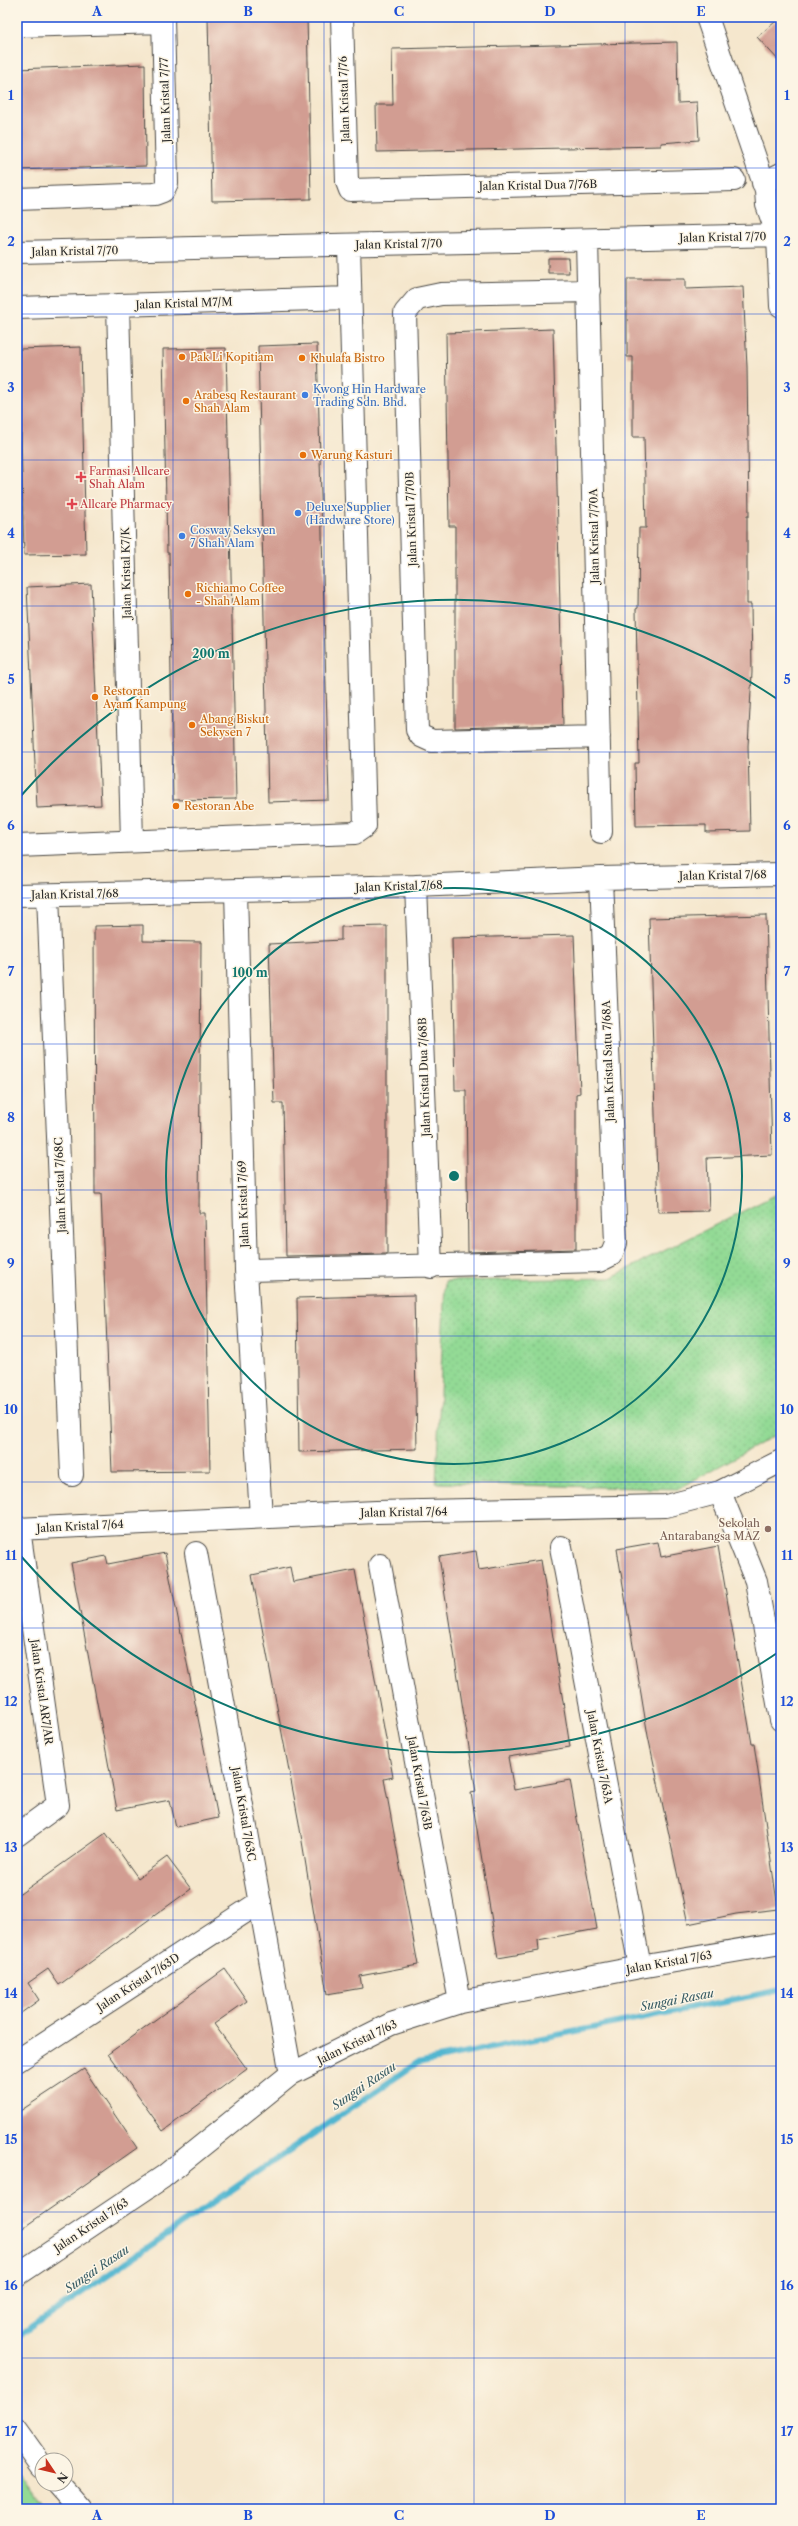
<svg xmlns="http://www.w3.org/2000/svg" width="798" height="2526" font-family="'Libre Caslon Text',serif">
  <defs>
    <pattern id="grass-dots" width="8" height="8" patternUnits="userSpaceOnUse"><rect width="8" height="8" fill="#93da95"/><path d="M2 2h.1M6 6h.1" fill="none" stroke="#7fbb81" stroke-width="1.8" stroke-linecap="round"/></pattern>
    <pattern id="park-tufts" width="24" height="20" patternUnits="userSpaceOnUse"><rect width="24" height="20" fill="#93da95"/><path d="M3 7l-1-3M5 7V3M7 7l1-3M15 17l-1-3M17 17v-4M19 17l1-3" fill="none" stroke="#7fbb81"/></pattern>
  </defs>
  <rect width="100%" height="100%" fill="#fcf5e5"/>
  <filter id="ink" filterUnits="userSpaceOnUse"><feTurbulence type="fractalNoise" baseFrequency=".025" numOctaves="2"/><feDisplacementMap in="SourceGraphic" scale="8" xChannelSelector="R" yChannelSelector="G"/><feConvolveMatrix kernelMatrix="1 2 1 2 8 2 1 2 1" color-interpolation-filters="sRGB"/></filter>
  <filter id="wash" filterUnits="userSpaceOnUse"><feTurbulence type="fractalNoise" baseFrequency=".012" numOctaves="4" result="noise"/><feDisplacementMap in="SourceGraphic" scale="16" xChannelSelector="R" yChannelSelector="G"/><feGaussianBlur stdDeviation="0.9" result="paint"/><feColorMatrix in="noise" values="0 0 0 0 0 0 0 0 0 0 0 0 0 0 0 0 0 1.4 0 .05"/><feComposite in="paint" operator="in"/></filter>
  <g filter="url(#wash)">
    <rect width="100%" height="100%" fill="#f5e7cd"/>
    <path fill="url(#grass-dots)" stroke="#5f8260" d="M781 1192V1432L678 1489 436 1483 445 1281 610 1278Z"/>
    <path fill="url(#park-tufts)" stroke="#5f8260" d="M17 2471 45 2509H17Z"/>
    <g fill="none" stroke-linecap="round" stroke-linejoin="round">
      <path stroke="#51b6d0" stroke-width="6" d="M17 2337 417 2063 781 1990"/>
    </g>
    <g id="blocks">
      <path fill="#d29d92" d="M208 17H307L311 199 212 201Z
        M781 17V63L757 37Z
        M677 42 678 103 697 102 699 140 661 143V146L377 152 376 105H393L392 49Z
        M145 64 146 166 17 170V69Z
        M548 258H568L569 273H548Z
        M627 279H685V289L743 287 747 367 749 516H747V604H751L752 672 748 746 750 831 706 832V825L636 826 635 763H639L636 609 638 608 639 528H646L644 437H633V357H627Z
        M553 329 563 725 455 728V526H449L446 333Z
        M317 344 329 800 268 802 258 346Z
        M81 347 86 554 24 555 19 349Z
        M226 348 236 799 173 800 169 553H167L163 349Z
        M91 584 101 805 37 808 27 587Z
        M766 915 772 1155 707 1158 709 1211 658 1212 649 918Z
        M143 925V941L201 942 199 1213H205L210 1471 112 1472 101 1194H95L94 926Z
        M387 926V1254L286 1256 283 1103H274L269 944 341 940V927Z
        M574 935 580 1093 576 1094V1249L468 1252 466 1090H455L452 938Z
        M414 1295 417 1449 299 1452 297 1298Z
        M658 1542 661 1557 718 1546 752 1744H754L778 1909 736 1914 688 1924 648 1736 617 1549Z
        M476 1551 479 1570 541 1560 570 1747 508 1757 514 1790 570 1780 597 1929 538 1940 539 1951 498 1958 471 1793 476 1792 439 1557Z
        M165 1553 218 1818 176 1827 170 1800 117 1810 71 1563 106 1556 108 1564Z
        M290 1567 293 1582 355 1570 393 1777 384 1779 418 1965 360 1976 362 1988 327 1994 299 1823 252 1575Z
        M106 1833 138 1878 167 1857 191 1889 59 1985 48 1969 28 1983 39 2000 17 2016V1896Z
        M225 1969 247 2001 214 2024 247 2069 163 2131 108 2054Z
        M84 2069 137 2148 17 2232V2113Z"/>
    </g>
  </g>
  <g filter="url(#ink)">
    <use href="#blocks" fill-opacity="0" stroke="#494743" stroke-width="1"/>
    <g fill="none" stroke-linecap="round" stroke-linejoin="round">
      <defs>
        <path id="minor" d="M342 17 347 182 350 190 734 180
          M707 17 766 190 767 205 778 236 781 306
          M17 26 163 22
          M763 183 781 174
          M17 199 155 194 163 191 167 183 163 17
          M587 240 601 832
          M17 252 781 235
          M589 291 441 294 417 299 405 313 417 730 421 736 432 741 599 737
          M118 305 132 841
          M17 308 350 298
          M17 846 355 833 365 826 349 245
          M416 886 431 1267
          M236 891 246 1270 261 1517
          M17 895 416 886 601 878 781 874
          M48 895 72 1475
          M246 1270 599 1261 611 1255 616 1243 601 878
          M720 1492 756 1581 781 1720
          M17 1529 376 1512 666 1506 720 1492 781 1461
          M561 1547 640 1967
          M196 1553 291 2074
          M380 1565 460 2002
          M17 1835 58 1805 19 1529
          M17 2061 260 1902
          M17 2275 163 2177 291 2074 391 2024 460 2002 640 1967 781 1943
          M17 2431 42 2466
          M58 2484 80 2509"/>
      </defs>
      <use href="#minor" stroke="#494743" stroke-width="24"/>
      <use href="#minor" stroke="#fff" stroke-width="22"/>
    </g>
  </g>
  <path fill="none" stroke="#1d4ed8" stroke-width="1" stroke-opacity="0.55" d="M173 17V2509M324 17V2509M474 17V2509M625 17V2509M17 168H781M17 314H781M17 460H781M17 606H781M17 752H781M17 898H781M17 1044H781M17 1190H781M17 1336H781M17 1482H781M17 1628H781M17 1774H781M17 1920H781M17 2066H781M17 2212H781M17 2358H781"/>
  <g fill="none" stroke="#0f766e" stroke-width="2">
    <circle cx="454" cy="1176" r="288"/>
    <path d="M780 1651A576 576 0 0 1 19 1554M19 798A576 576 0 0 1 780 701"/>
  </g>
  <g fill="#e8710a" stroke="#fcf5e5" stroke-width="1.5">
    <circle cx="182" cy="357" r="4"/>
    <circle cx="302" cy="358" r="4"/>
    <circle cx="186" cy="401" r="4"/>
    <circle cx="303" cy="455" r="4"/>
    <circle cx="188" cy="594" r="4"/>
    <circle cx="95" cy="697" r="4"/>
    <circle cx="192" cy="725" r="4"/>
    <circle cx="176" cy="806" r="4"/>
  </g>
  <g fill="#3f7fe0" stroke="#fcf5e5" stroke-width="1.5">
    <circle cx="305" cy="395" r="4"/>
    <circle cx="298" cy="513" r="4"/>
    <circle cx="182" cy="536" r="4"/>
  </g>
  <g fill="#e0444e" stroke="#fcf5e5" stroke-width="1.5">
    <path d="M79 471h4v4h4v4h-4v4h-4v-4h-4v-4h4z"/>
    <path d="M70 498h4v4h4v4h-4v4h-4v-4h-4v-4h4z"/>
  </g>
  <circle fill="#8d6e63" stroke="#fcf5e5" stroke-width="1.5" cx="768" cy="1529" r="4"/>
  <g text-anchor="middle" stroke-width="3" stroke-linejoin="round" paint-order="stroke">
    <g font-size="11" fill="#2b2b2b" stroke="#fcf5e5">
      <text transform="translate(344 99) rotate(-92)" y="4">Jalan Kristal 7/76</text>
      <text transform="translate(165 100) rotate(-92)" y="4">Jalan Kristal 7/77</text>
      <text transform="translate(538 185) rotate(-1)" y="4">Jalan Kristal Dua 7/76B</text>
      <text transform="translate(723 237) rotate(-1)" y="4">Jalan Kristal 7/70</text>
      <text transform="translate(399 244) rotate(-1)" y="4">Jalan Kristal 7/70</text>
      <text transform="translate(75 251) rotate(-1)" y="4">Jalan Kristal 7/70</text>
      <text transform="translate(184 303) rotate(-2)" y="4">Jalan Kristal M7/M</text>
      <text transform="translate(411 519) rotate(-92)" y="4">Jalan Kristal 7/70B</text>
      <text transform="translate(594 536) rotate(-91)" y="4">Jalan Kristal 7/70A</text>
      <text transform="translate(126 573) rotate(-91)" y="4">Jalan Kristal K7/K</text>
      <text transform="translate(723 875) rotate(-1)" y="4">Jalan Kristal 7/68</text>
      <text transform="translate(399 886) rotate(-2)" y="4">Jalan Kristal 7/68</text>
      <text transform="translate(75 894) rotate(-1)" y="4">Jalan Kristal 7/68</text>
      <text transform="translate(608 1061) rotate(-92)" y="4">Jalan Kristal Satu 7/68A</text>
      <text transform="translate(424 1077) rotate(-92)" y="4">Jalan Kristal Dua 7/68B</text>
      <text transform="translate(60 1185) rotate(-92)" y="4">Jalan Kristal 7/68C</text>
      <text transform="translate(243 1204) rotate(-92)" y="4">Jalan Kristal 7/69</text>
      <text transform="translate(404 1512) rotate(-1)" y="4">Jalan Kristal 7/64</text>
      <text transform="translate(80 1526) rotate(-3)" y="4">Jalan Kristal 7/64</text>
      <text transform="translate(42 1692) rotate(82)" y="4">Jalan Kristal AR7/AR</text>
      <text transform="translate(600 1757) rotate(79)" y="4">Jalan Kristal 7/63A</text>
      <text transform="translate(420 1783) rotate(80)" y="4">Jalan Kristal 7/63B</text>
      <text transform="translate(244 1814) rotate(80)" y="4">Jalan Kristal 7/63C</text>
      <text transform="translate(669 1962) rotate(-10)" y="4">Jalan Kristal 7/63</text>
      <text transform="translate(138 1982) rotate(-33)" y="4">Jalan Kristal 7/63D</text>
      <text transform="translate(357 2042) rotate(-26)" y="4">Jalan Kristal 7/63</text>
      <text transform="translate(91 2225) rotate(-34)" y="4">Jalan Kristal 7/63</text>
    </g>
    <g font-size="11" fill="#c56008" stroke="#fcf5e5" text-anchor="start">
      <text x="190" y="361">Pak Li Kopitiam</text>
      <text x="310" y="362">Khulafa Bistro</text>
      <text x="194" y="399">Arabesq Restaurant<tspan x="194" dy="13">Shah Alam</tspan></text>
      <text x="311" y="459">Warung Kasturi</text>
      <text x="196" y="592">Richiamo Coffee<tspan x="196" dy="13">- Shah Alam</tspan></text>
      <text x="103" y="695">Restoran<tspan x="103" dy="13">Ayam Kampung</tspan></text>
      <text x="200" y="723">Abang Biskut<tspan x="200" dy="13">Sekysen 7</tspan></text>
      <text x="184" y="810">Restoran Abe</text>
    </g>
    <g font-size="11" fill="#366cbe" stroke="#fcf5e5" text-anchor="start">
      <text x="313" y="393">Kwong Hin Hardware<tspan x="313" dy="13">Trading Sdn. Bhd.</tspan></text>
      <text x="306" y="511">Deluxe Supplier<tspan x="306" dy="13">(Hardware Store)</tspan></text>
      <text x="190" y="534">Cosway Seksyen<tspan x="190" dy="13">7 Shah Alam</tspan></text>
    </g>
    <g font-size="11" fill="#be3a42" stroke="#fcf5e5" text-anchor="start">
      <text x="89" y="475">Farmasi Allcare<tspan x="89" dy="13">Shah Alam</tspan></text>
      <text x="80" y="508">Allcare Pharmacy</text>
    </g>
    <g font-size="11" fill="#785e54" stroke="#fcf5e5" text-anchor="end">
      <text x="760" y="1527">Sekolah<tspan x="760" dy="13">Antarabangsa MAZ</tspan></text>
    </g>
    <g font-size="12" font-style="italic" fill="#385c65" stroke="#fcf5e5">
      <text transform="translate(677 2000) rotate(-11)" y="4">Sungai Rasau</text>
      <text transform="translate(364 2086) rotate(-34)" y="4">Sungai Rasau</text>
      <text transform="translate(97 2269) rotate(-34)" y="4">Sungai Rasau</text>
    </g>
  </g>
  <circle cx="454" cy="1176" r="6" fill="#0f766e" stroke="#fcf5e5" stroke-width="2"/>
  <g font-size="12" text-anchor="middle" font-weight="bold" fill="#0f766e" stroke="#fcf5e5" stroke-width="3" stroke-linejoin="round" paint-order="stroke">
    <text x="211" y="658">200 m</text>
    <text x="250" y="977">100 m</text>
  </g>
  <rect width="798" height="2526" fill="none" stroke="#fcf5e5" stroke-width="44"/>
  <g transform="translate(54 2472) rotate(125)"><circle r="19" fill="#fcf5e5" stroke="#a8a49b"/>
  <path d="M0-3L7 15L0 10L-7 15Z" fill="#c8321e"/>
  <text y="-6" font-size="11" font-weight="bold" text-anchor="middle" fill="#2b2b2b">N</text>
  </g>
  <rect x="22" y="22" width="754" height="2482" fill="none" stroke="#1d4ed8" stroke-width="1.5"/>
  <g font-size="13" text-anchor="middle" font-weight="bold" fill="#1d4ed8">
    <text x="97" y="16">A</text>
    <text x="248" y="16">B</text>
    <text x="399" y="16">C</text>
    <text x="550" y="16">D</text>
    <text x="701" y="16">E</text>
    <text x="11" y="100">1</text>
    <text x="787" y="100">1</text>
    <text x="11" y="246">2</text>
    <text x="787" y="246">2</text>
    <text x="11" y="392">3</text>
    <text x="787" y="392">3</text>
    <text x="11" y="538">4</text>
    <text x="787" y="538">4</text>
    <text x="11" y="684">5</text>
    <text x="787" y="684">5</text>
    <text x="11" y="830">6</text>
    <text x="787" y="830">6</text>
    <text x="11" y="976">7</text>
    <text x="787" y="976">7</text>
    <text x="11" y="1122">8</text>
    <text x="787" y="1122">8</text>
    <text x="11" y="1268">9</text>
    <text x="787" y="1268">9</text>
    <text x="11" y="1414">10</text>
    <text x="787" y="1414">10</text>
    <text x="11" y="1560">11</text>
    <text x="787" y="1560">11</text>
    <text x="11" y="1706">12</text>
    <text x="787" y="1706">12</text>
    <text x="11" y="1852">13</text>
    <text x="787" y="1852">13</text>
    <text x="11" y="1998">14</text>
    <text x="787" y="1998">14</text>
    <text x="11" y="2144">15</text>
    <text x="787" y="2144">15</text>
    <text x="11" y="2290">16</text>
    <text x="787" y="2290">16</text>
    <text x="11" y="2436">17</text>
    <text x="787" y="2436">17</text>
    <text x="97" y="2520">A</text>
    <text x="248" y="2520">B</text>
    <text x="399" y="2520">C</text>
    <text x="550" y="2520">D</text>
    <text x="701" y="2520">E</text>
  </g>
</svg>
